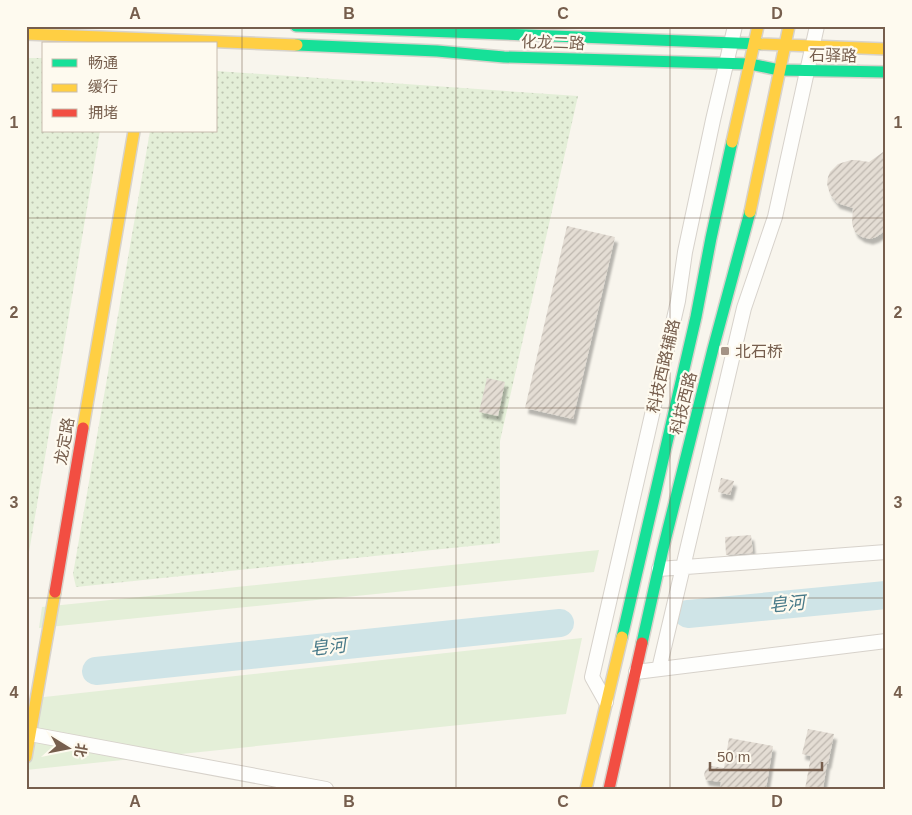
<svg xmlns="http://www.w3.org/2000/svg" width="912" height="815" font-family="Arial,'Noto Sans SC',sans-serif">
  <defs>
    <pattern id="grass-dots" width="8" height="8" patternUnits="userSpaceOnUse" patternTransform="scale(1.25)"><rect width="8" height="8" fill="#e4efd8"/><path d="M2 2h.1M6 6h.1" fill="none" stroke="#bdc5b1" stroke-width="1.8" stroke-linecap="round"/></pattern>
    <pattern id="building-hatch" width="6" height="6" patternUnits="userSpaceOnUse" patternTransform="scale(1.25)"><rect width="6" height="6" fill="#e4ddd4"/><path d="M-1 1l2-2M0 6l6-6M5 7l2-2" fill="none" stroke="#bdb6ae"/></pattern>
    <filter id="shadow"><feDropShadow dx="3" dy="5.5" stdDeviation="1" flood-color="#0004"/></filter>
  </defs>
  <rect width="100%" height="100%" fill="#f8f5ed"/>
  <path fill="url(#grass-dots)" d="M26 58H44V131H100L26 570Z
    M216 71 578 96 500 441V543L76 587 73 574 150 131H216Z"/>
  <path fill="#e4efd8" d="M599 550 594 572 39 628 42 607Z
    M582 638 566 714 26 770V699Z"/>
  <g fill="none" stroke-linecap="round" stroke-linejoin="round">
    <path stroke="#cfe4e7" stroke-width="28" d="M688 614 886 595
      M96 671 560 623"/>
  </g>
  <path fill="url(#building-hatch)" filter="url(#shadow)" d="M886 150V226L882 233 876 237 870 239 862 237 855 232 853 227 852 223 853 208 837 203 830 194 827 184 828 177 830 172 838 164 851 160H856L869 162Z
    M567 226 615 237 573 419 525 408Z
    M487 378 505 382 498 416 479 412Z
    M721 478 734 481 730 495 718 492Z
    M751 535 753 553 726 555 725 537Z
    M808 729 834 734 828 764 827 763 823 789H805L811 756 802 754Z
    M729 738 773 746 766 789H720L721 782 706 780 704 775 705 771 709 767 712 766 724 768Z"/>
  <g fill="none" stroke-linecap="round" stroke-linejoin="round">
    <defs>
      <path id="street" d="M659 569 886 552
        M659 669 744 308 775 217 817 26
        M636 672 886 641
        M606 702 592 677 678 301 685 252 713 120 735 26
        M30 734 326 789"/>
      <path id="fast" d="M296 26 760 44
        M297 45 437 51 504 57 750 64 779 70 886 72
        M622 637 696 317 711 238 732 142
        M642 643 662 553 713 349 750 212"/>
      <path id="slow" d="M26 34 297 45
        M760 44 886 49
        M732 142 758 26
        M750 212 789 26
        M83 428 134 131
        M26 757 55 592
        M586 789 622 637"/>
      <path id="jam" d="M55 592 83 428
        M609 789 642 643"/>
    </defs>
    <use href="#street" stroke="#d7d2cb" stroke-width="16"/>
    <use href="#fast" stroke="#d7d2cb" stroke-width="14"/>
    <use href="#slow" stroke="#d7d2cb" stroke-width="14"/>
    <use href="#jam" stroke="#d7d2cb" stroke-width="14"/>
    <use href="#street" stroke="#fefefc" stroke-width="14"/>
    <use href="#fast" stroke="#16e098" stroke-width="11"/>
    <use href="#slow" stroke="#ffcf43" stroke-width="11"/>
    <use href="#jam" stroke="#f24e42" stroke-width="11"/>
  </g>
  <path fill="none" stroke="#765e4d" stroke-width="1" stroke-opacity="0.55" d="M242 26V789M456 26V789M670 26V789M26 218H886M26 408H886M26 598H886"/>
  <rect fill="#a49385" stroke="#fefaef" stroke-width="2" x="720" y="346" width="10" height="10" rx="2.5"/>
  <g text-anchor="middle" stroke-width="4.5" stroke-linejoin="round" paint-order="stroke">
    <g font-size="16" fill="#765e4d" stroke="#fefaef">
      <text transform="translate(553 42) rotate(2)" y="6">化龙二路</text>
      <text transform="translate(833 55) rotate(1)" y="6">石驿路</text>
      <text transform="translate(663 366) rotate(-77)" y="6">科技西路辅路</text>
      <text transform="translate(683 403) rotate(-76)" y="6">科技西路</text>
      <text transform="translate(64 441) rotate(-80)" y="6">龙定路</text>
    </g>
    <g font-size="16" fill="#765e4d" stroke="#fefaef" text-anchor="start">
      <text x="735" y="357">北石桥</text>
    </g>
    <g font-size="18" font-style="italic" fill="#477988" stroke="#fefaef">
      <text transform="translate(787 604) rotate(-5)" y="6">皂河</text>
      <text transform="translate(328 647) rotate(-6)" y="6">皂河</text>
    </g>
  </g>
  <rect width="912" height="815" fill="none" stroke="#fefaef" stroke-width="55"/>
  <rect x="42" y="42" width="175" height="90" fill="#fefaef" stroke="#c8bcae"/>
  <rect x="52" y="59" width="25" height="8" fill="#16e098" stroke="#c8bcae"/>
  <text x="88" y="68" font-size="15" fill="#765e4d">畅通</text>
  <rect x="52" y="84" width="25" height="8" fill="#ffcf43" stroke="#c8bcae"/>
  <text x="88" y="92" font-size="15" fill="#765e4d">缓行</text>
  <rect x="52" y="109" width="25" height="8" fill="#f24e42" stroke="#c8bcae"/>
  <text x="88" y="118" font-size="15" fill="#765e4d">拥堵</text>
  <g transform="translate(68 748) rotate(100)" stroke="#fefaef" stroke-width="4" paint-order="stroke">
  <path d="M0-4L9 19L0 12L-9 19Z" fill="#765e4d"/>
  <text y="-8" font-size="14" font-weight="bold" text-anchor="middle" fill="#765e4d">北</text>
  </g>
  <path d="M710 762v8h112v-8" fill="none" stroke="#765e4d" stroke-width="2.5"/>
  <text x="717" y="762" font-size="15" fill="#765e4d" stroke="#fefaef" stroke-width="4" paint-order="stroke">50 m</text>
  <rect x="28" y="28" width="856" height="760" fill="none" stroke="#765e4d" stroke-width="2"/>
  <g font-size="16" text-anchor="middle" font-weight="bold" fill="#765e4d">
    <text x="135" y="19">A</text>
    <text x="349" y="19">B</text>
    <text x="563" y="19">C</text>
    <text x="777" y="19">D</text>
    <text x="14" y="128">1</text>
    <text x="898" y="128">1</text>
    <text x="14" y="318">2</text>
    <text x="898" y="318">2</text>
    <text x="14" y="508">3</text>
    <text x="898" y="508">3</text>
    <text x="14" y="698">4</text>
    <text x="898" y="698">4</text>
    <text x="135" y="807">A</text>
    <text x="349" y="807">B</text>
    <text x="563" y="807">C</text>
    <text x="777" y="807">D</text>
  </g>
</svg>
